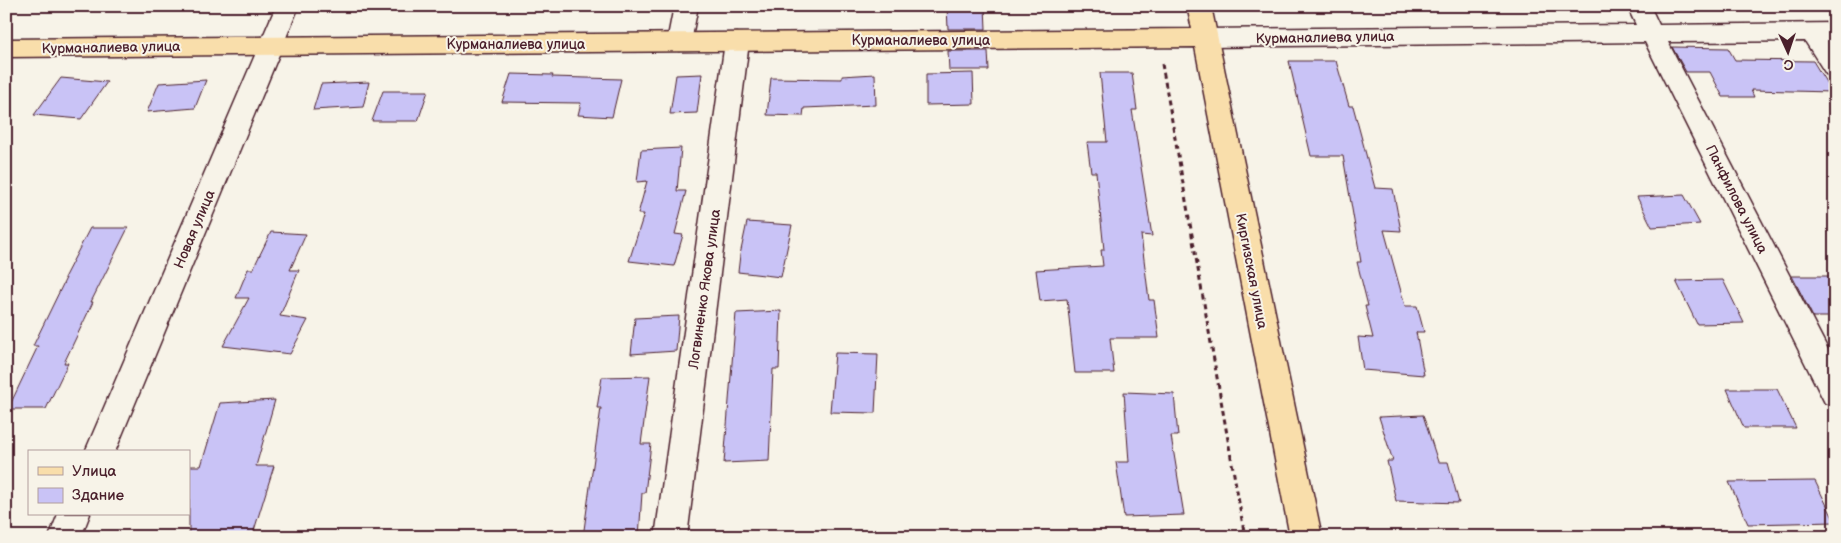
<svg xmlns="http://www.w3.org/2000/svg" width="1841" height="543" font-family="'Balsamiq Sans',sans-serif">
  <rect width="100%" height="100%" fill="#f7f3e8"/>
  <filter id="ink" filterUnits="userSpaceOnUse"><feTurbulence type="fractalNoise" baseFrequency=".02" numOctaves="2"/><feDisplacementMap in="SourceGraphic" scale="10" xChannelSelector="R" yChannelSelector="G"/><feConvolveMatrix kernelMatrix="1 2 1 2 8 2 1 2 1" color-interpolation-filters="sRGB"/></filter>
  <g filter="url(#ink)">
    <path fill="#c9c3f6" stroke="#4a1f2b" d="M947 6H985L986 29H948Z
      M1672 47 1728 48 1735 60 1813 61 1832 92 1751 90 1754 97H1723L1710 72H1686Z
      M948 51H988L989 70H949Z
      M1289 61H1336L1349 106H1353L1375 188 1393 189 1401 231 1384 230 1405 306H1417L1424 332H1416L1424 375 1363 370 1358 337 1373 338 1365 306H1368L1357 262H1361L1343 156H1311Z
      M973 73 974 104 926 105V74Z
      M1100 73H1132L1137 110H1132L1152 236 1141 235 1149 300H1154L1159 338H1110L1114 373H1075L1067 299 1040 301 1036 270 1103 266 1101 250H1104L1096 172H1091L1087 142H1107Z
      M511 74 553 75 552 77 621 79 612 117 578 115 581 103 502 102Z
      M702 74 697 113 670 114 676 75Z
      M875 74 876 105 804 108 803 116 767 115 771 78 842 79V76Z
      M61 78 107 82 81 119 34 115Z
      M206 80 195 108 147 112 159 83Z
      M369 82 363 107 313 110 321 84Z
      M383 91H428L418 121H372Z
      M681 148 677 191H686L675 234 683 235 674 266 629 261 644 214H638L647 181 637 182 641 150Z
      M1684 195 1700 224 1652 227 1637 197Z
      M747 222 792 225 781 277 738 272 740 255Z
      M90 228H128L91 302H93L64 363H68L46 409H8L38 346H33L66 278H64Z
      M271 232 306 234 290 270H299L280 316 308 320 290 354 223 346 249 298H236L248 269H253Z
      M1792 276H1835V317H1813Z
      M1723 280 1744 323 1697 324 1676 281Z
      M781 311 779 369H773L769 461 724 463 736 313Z
      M679 316 676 351 631 354 635 318Z
      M835 353 878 354 875 413 830 412Z
      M650 376 641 444H651L645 493H642L639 537H583L601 408H597L602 377Z
      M1727 389H1777L1796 428H1744Z
      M1124 392 1174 394 1178 436H1171L1184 515 1124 517 1116 462H1129Z
      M275 400 256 466H274L252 537H189V466H201L220 403Z
      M1423 415 1438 462H1448L1459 503 1396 501 1387 461H1393L1379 417Z
      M1815 481 1835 522 1748 524 1729 482Z"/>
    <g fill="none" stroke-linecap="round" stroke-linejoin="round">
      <defs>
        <path id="minor" d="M276 6H299L115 452H85Z
          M674 6H698L691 42 687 48 679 51 671 48 667 42Z
          M1627 6H1650L1659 25 1835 23V41H1830L1835 48V77L1826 74 1805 41 1668 42 1835 363V406L1825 403 1645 42 1205 47 1197 44 1193 38 1197 32 1205 29 1636 25Z
          M737 33 745 36 749 42 687 537H655L725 42 729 36Z
          M58 514H90L81 537H49Z"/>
        <path id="major" d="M1187 6H1211L1322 537H1290L1195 47 6 57V39L1192 29Z"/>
      </defs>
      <use href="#minor" stroke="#4a1f2b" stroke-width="3"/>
      <use href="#major" stroke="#4a1f2b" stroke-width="3"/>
      <path stroke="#4a1f2b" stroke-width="3" stroke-dasharray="5 4" stroke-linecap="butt" d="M1162 64 1245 537"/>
      <use href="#minor" fill="#f7f3e8" fill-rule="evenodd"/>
      <use href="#major" fill="#f9deab" fill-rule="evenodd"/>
    </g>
  </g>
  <g text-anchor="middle" stroke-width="4" stroke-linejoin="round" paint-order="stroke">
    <g font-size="14" fill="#4a1f2b" stroke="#f7f3e8">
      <text transform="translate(1325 37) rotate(-1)" y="5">Курманалиева улица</text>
      <text x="921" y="45">Курманалиева улица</text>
      <text x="516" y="49">Курманалиева улица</text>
      <text transform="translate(111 47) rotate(-1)" y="5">Курманалиева улица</text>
      <text transform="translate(1737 199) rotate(63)" y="5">Панфилова улица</text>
      <text transform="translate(194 229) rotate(-67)" y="5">Новая улица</text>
      <text transform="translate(1252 271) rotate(79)" y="5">Киргизская улица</text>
      <text transform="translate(704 289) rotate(-82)" y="5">Логвиненко Якова улица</text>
    </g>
  </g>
  <rect width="1841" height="543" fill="none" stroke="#f7f3e8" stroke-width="25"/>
  <rect x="12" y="12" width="1816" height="518" fill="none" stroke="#4a1f2b" stroke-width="2" filter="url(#ink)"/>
  <rect x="28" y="450" width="162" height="65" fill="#f7f3e8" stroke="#b29e9c"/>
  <rect x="38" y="467" width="25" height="8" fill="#f9deab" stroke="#b29e9c"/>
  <text x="72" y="476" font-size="15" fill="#4a1f2b">Улица</text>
  <rect x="38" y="488" width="25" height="15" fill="#c9c3f6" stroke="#b29e9c"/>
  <text x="72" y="500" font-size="15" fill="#4a1f2b">Здание</text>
  <g transform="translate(1788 52) rotate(177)" stroke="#f7f3e8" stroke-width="4" paint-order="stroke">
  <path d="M0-4L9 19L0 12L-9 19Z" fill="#4a1f2b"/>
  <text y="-8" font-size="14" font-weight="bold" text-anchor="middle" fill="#4a1f2b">С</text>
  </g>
</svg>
